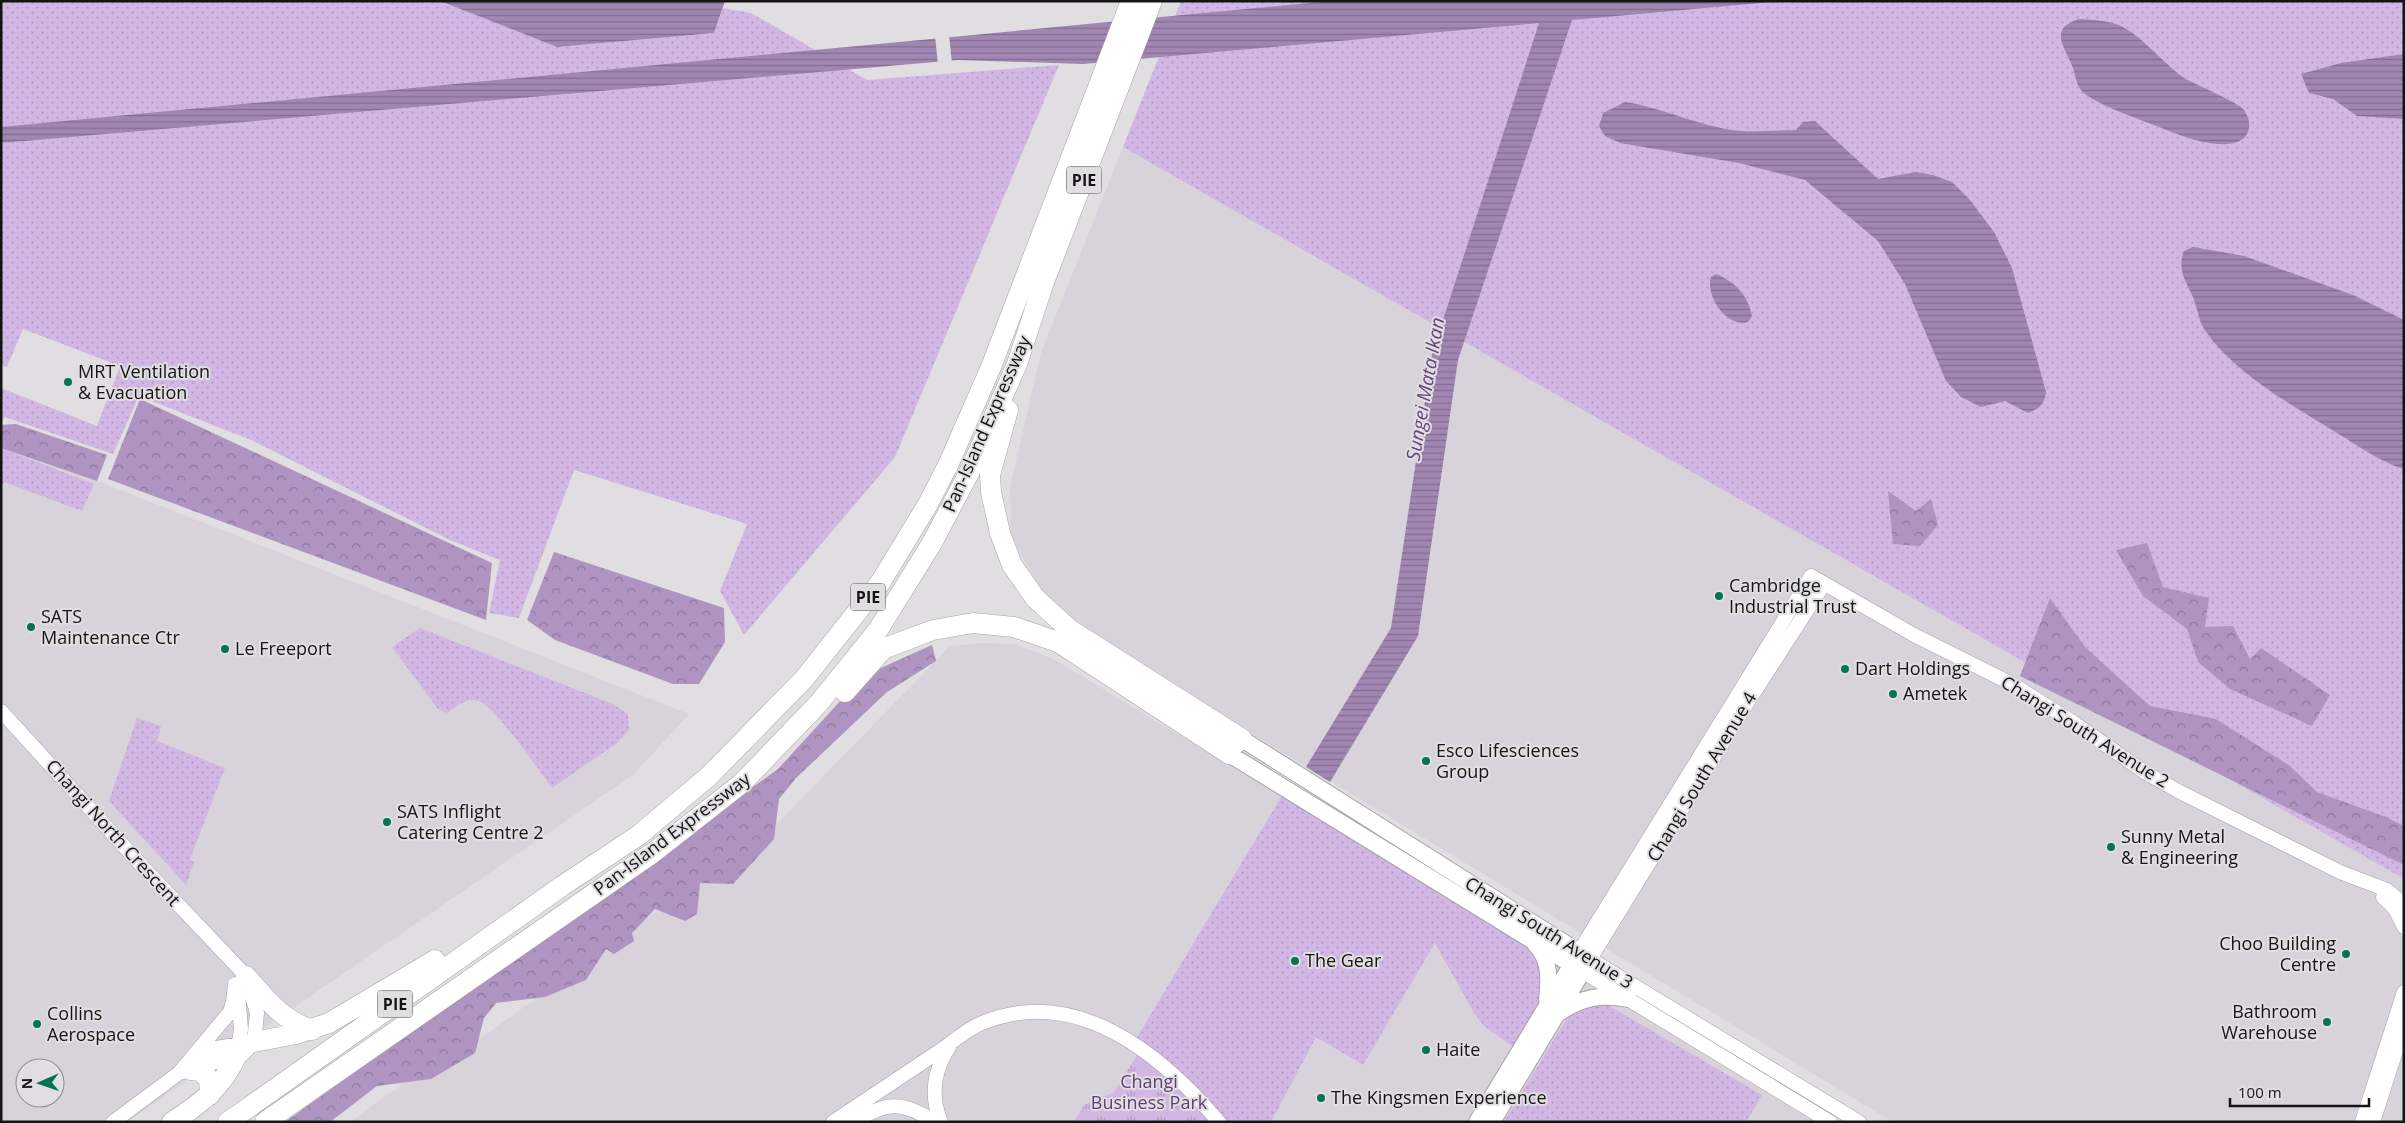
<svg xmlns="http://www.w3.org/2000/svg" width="2405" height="1123" font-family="'Open Sans',sans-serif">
  <defs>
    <pattern id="grass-dots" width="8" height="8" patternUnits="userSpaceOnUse" patternTransform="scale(1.25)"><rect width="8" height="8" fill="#d2b6e4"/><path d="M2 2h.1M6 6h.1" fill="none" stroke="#b39cc3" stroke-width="1.8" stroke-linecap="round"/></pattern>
    <pattern id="forest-crowns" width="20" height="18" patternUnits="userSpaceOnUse" patternTransform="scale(1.25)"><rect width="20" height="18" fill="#af94c1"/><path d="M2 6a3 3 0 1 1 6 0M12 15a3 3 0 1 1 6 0" fill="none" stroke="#8d789c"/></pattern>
    <pattern id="park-tufts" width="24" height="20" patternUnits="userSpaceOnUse" patternTransform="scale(1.25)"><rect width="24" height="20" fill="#d2b6e4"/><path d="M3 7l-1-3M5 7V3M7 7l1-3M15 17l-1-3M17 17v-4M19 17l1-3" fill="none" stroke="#b39cc3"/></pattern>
    <pattern id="water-rules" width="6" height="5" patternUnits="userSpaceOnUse" patternTransform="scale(1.25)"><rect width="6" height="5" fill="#a186b2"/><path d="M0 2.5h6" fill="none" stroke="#826c90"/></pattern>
  </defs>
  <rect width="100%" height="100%" fill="#e0dee1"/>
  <path fill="#d8d2db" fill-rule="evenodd" d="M1123 147 2404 879V1122H1893L1067 622 1043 593 1011 537 1010 487 1041 353Z
    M1 443 689 714 634 774 127 1122H1ZM25 1068H55V1098H25Z
    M982 643 1015 644 1055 660 1820 1122H350L414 1076 442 1066 774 827 950 646Z"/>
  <path fill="url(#grass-dots)" d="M1 1H440L557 47 714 33 723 8 751 13 867 80 1059 65 895 457 744 635 720 591 747 524 574 470 519 618 489 613 500 560 450 540 251 440 139 396 113 454 5 417 1 421V388L97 426 120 366 23 329 7 367 1 365Z
    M1181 1H2404V879L1123 147Z
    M1 448 94 484 82 511 4 482 1 488Z
    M420 628 613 704 628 714 629 730 617 743 552 788C541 773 493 704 479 701 466 697 457 707 447 713L438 709 392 647Z
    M137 718 161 726 157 741 225 768 190 859 194 862 186 885 109 801Z
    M1286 789 1542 950 1546 1005 1514 1047 1485 1027 1474 1013 1435 943 1363 1065 1316 1037 1271 1122H1220L1133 1044Z
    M1606 1004 1762 1095 1746 1122H1504L1573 1008Z"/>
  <path fill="url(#forest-crowns)" d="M140 399 492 563 486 620 108 479Z
    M16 424 107 455 97 481 1 448V425Z
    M1888 491 1916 511 1931 499 1938 525 1920 546 1893 544Z
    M2147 543 2163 587 2209 598 2205 627 2233 626 2250 659 2261 648 2330 695 2312 726 2230 689 2198 662 2187 629 2143 596 2116 550Z
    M554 552 724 608 725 642 699 684H673L555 640 527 620Z
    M2050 598 2085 647 2150 706 2216 719 2290 766 2317 792 2386 817 2404 826V865L2020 676Z
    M932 645 936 661 887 692 796 778 779 799 774 839 733 884 700 883 697 914 685 921 655 909 632 933 634 941 614 954 606 949 586 980 545 997 496 1003 484 1018 475 1053 431 1079 377 1086 330 1122H285L778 769 863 676Z"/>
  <path fill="url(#park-tufts)" d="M1141 1049 1219 1122H1074L1084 1105 1114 1092Z"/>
  <path fill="url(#water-rules)" d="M440 1H725L714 33 557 47Z
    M1331 1H1784L1572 20 1458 360 1418 636 1330 782 1306 767 1391 628 1432 354 1539 23 1083 64 958 60 1 143V127Z
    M2079 19C2093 20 2110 20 2123 27 2146 40 2163 63 2184 78 2196 85 2238 102 2244 110 2248 115 2251 125 2248 132 2237 157 2183 137 2164 129 2143 120 2107 109 2088 96 2076 88 2077 81 2073 68 2067 50 2046 29 2079 19Z
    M2404 54V119L2357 116 2333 99 2309 93 2301 74 2341 63Z
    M1625 102C1665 108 1702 128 1742 131 1760 132 1778 130 1796 130L1803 122 1815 121 1878 179 1916 172 1933 175 1952 182 1970 200 1994 232 2012 268 2046 392C2044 405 2040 408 2028 413L2005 401 1981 407 1961 397 1946 381 1905 284 1878 241 1805 180 1739 163 1620 143 1605 136 1599 126 1603 113Z
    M2193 247 2244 256 2353 295 2404 320V469C2380 462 2359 446 2337 433 2291 404 2239 377 2206 332 2199 323 2197 307 2193 297 2185 280 2177 269 2184 251Z
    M1716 274C1735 282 1748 295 1752 316L1748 322C1727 328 1705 296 1711 277Z"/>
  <path fill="#e0dee1" d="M949 35 952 63 938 65 935 36Z"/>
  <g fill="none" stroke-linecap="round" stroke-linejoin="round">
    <defs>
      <path id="minor" d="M1824 584 1744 708 1590 959 1859 1122
        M1 711 142 866 246 976 257 1013 254 1042 243 1054 179 1073
        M2383 897 2395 909 2404 927
        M1579 952 1811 576 1914 635 2012 684 2074 723 2146 773 2180 792 2340 872 2387 890 2404 905
        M1582 971 1830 1122
        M237 1055 241 1029 238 993
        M195 1057 211 1049 246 1043
        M113 1122 179 1073 230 1012 233 1002 235 984
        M833 1122C869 1098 905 1074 941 1050 954 1041 967 1029 982 1023 1076 984 1161 1054 1219 1122
        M854 1122C890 1100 900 1102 937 1122
        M941 1122C930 1096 934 1070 949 1047
        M2362 1122 2404 992
        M2373 1122 2404 1026"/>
      <path id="major" d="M1535 944C1551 960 1549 979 1547 1000
        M1559 1013C1582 997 1601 994 1629 999
        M1477 1122 1577 956
        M1492 1122 1590 959 1242 739 1229 754 1582 971"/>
      <path id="highway" d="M1008 410 990 475 991 492 1000 533 1012 565 1035 598 1069 629 1242 739
        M845 692 877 656 885 648 896 644 933 630 973 623 1014 627 1058 642 1229 754
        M246 976C266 999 282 1020 312 1030
        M254 1042 296 1034 329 1023 435 960
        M191 1070 200 1071 209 1079 210 1095
        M172 1122C201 1104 223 1086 237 1055
        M228 1122 562 886 639 835 709 776 804 679 880 583 928 504 949 463 991 367 1131 1
        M265 1122 654 852 742 783 819 703 878 630 932 543 970 471 1017 364 1044 282 1152 1"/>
    </defs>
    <use href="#minor" stroke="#a4a3a5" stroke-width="15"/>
    <use href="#major" stroke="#a4a3a5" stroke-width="18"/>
    <use href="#highway" stroke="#a4a3a5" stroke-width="21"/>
    <use href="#minor" stroke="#fff" stroke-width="14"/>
    <use href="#major" stroke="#fff" stroke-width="16"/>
    <use href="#highway" stroke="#fff" stroke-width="20"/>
  </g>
  <g fill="#03744e" stroke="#e0dee1" stroke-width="2">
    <circle cx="68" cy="382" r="5"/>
    <circle cx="1719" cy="596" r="5"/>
    <circle cx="31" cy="627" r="5"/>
    <circle cx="225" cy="649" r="5"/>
    <circle cx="1845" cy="669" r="5"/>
    <circle cx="1893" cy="694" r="5"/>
    <circle cx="1426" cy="761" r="5"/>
    <circle cx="387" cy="822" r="5"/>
    <circle cx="2111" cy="847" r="5"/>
    <circle cx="2346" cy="954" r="5"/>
    <circle cx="1295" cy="961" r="5"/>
    <circle cx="2327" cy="1022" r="5"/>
    <circle cx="37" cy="1024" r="5"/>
    <circle cx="1426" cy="1050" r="5"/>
    <circle cx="1321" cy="1098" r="5"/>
  </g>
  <g text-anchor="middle" stroke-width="4" stroke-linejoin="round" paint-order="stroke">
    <g fill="#e0dee1" stroke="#525152" stroke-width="1">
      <rect x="1066.5" y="166.5" width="35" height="27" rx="4"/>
      <rect x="850.5" y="583.5" width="35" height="27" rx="4"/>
      <rect x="377.5" y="990.5" width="35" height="27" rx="4"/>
    </g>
    <g font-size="16" font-weight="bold" fill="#151415">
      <text x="1084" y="186">PIE</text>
      <text x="868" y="603">PIE</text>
      <text x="395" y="1010">PIE</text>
    </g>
    <g font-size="18" fill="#151415" stroke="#e0dee1" text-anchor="start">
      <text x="78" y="378">MRT Ventilation<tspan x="78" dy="21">&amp; Evacuation</tspan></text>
      <text x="1729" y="592">Cambridge<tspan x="1729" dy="21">Industrial Trust</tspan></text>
      <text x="41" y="623">SATS<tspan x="41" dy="21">Maintenance Ctr</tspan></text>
      <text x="235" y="655">Le Freeport</text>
      <text x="1855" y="675">Dart Holdings</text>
      <text x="1903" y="700">Ametek</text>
      <text x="1436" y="757">Esco Lifesciences<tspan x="1436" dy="21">Group</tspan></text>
      <text x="397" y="818">SATS Inflight<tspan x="397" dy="21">Catering Centre 2</tspan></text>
      <text x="2121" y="843">Sunny Metal<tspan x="2121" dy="21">&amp; Engineering</tspan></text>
      <text x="2336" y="950" text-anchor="end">Choo Building<tspan x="2336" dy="21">Centre</tspan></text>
      <text x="1305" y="967">The Gear</text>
      <text x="2317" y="1018" text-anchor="end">Bathroom<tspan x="2317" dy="21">Warehouse</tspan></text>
      <text x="47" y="1020">Collins<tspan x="47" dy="21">Aerospace</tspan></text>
      <text x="1436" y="1056">Haite</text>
      <text x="1331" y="1104">The Kingsmen Experience</text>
    </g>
    <g font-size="18" fill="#151415" stroke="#e0dee1">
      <text transform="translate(987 424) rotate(-66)" y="6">Pan-Island Expressway</text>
      <text transform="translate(2085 732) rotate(32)" y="6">Changi South Avenue 2</text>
      <text transform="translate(1702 777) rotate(-59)" y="6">Changi South Avenue 4</text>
      <text transform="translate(113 833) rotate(48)" y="6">Changi North Crescent</text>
      <text transform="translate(672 834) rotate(-37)" y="6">Pan-Island Expressway</text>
      <text transform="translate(1549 933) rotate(32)" y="6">Changi South Avenue 3</text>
    </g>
    <g font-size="18" fill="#623e78" stroke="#e0dee1">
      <text x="1149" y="1088">Changi<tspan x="1149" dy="21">Business Park</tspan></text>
    </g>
    <g font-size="19" font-style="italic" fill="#67427c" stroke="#e0dee1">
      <text transform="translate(1425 389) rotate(-80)" y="7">Sungei Mata Ikan</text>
    </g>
  </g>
  <rect width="2405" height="1123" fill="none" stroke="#151415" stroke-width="5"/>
  <g transform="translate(40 1083) rotate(268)"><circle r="24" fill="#e0dee1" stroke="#8f8d8f"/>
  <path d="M0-4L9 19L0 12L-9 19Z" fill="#03744e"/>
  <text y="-8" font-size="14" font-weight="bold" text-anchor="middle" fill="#151415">N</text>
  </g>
  <path d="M2230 1098v8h139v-8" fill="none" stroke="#151415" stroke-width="2.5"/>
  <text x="2238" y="1098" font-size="15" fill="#151415" stroke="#e0dee1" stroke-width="4" paint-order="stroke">100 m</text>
</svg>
